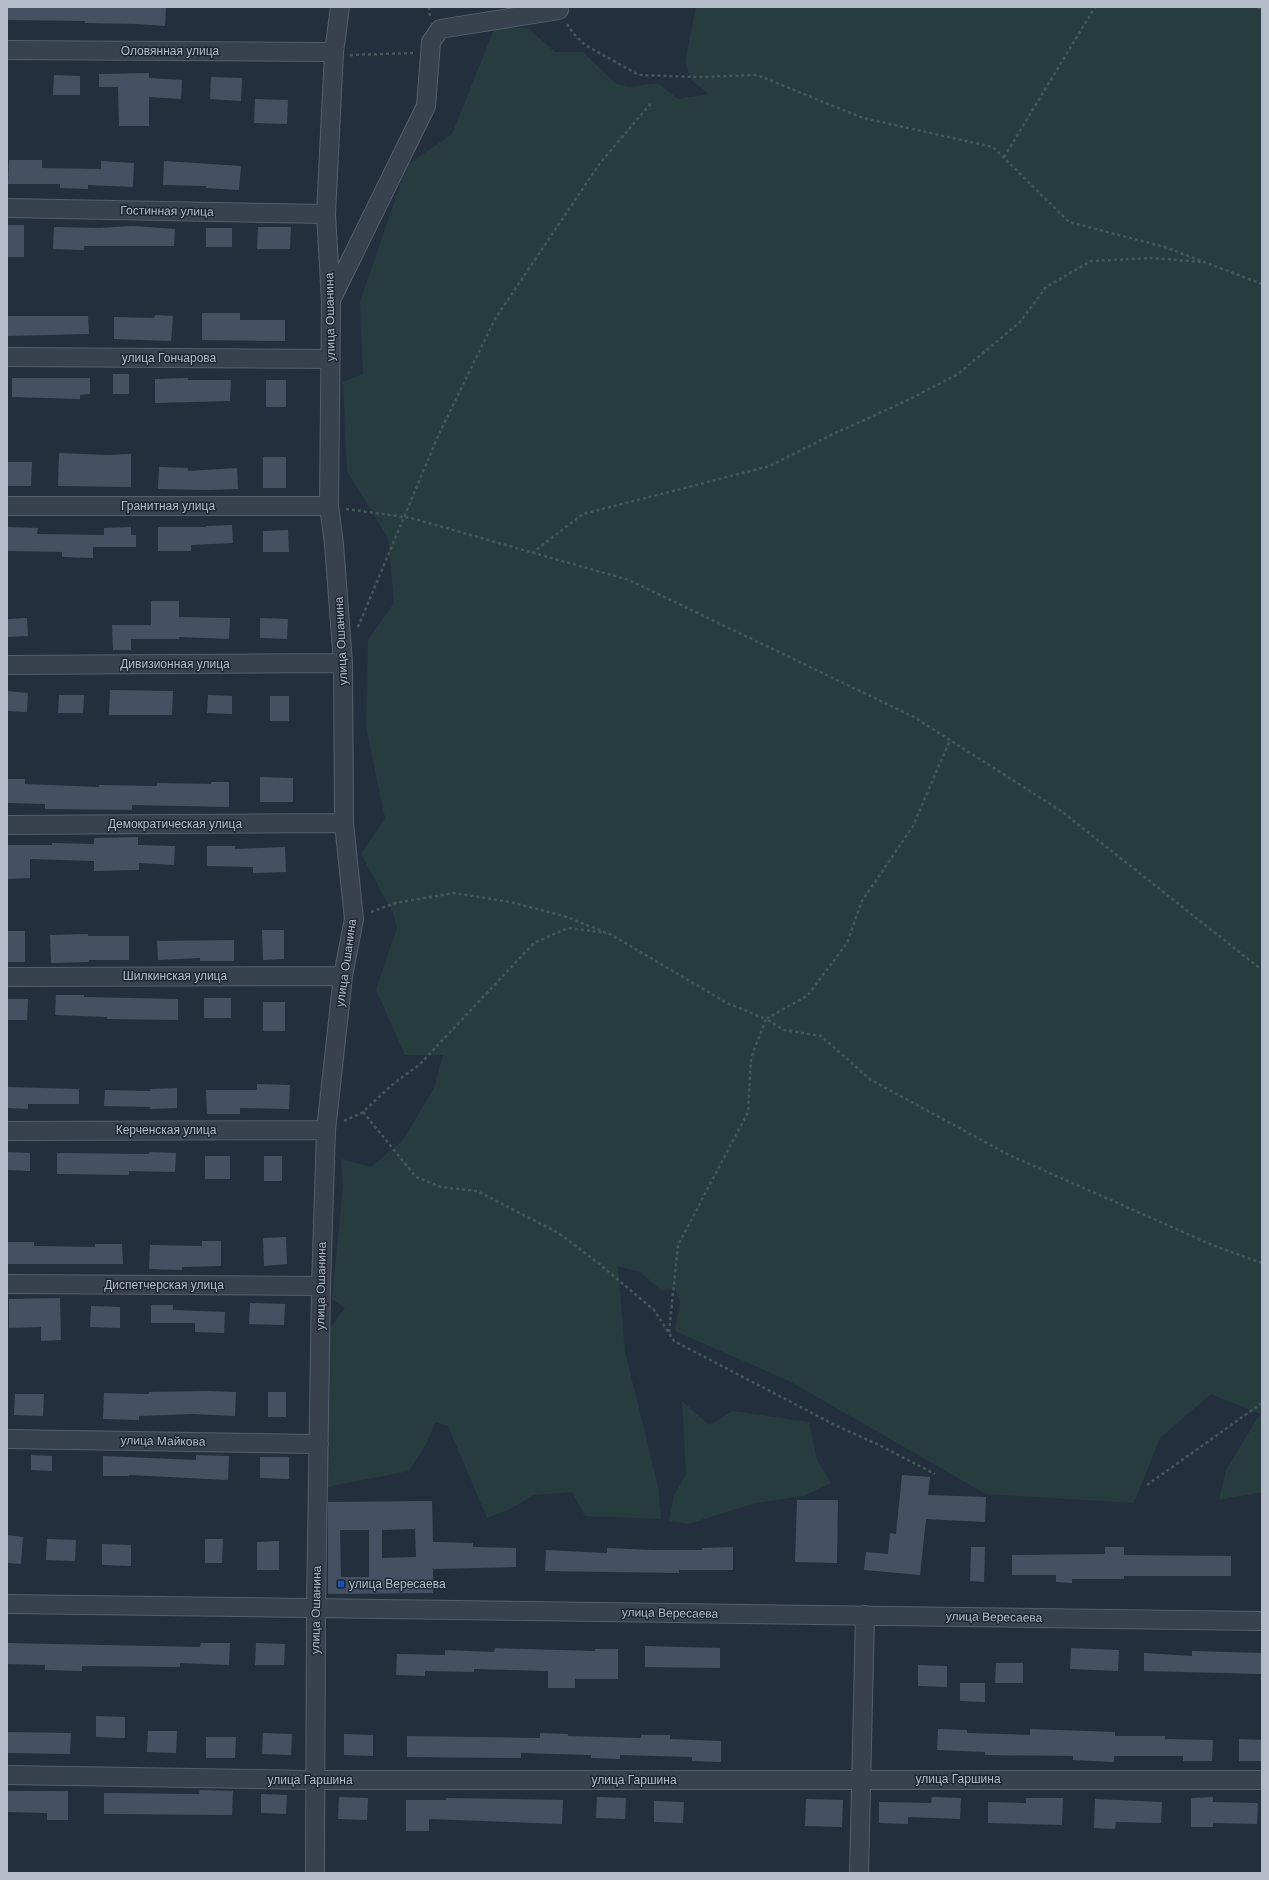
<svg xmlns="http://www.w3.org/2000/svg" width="1269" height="1880" font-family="Helvetica,sans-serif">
  <rect width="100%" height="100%" fill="#242f3e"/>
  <path fill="#263c3f" d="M696 7H1262V1492L1219 1500 1226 1470 1260 1414 1211 1394 1160 1438 1134 1503 986 1494 789 1381 675 1331 680 1302 675 1288 662 1291 640 1272 618 1266 625 1352 658 1486 661 1519 585 1516 572 1492 534 1495 510 1509 487 1518 448 1426 436 1422 426 1444 409 1471 327 1487 330 1328 345 1308 332 1299 343 1185 341 1159 371 1167 403 1140 434 1088 443 1055H405L376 990 397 928 393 913 361 854 385 818 366 727 368 640 394 603 388 538 347 471 343 382 363 374 360 302 407 165 452 134 495 27 528 28 555 52H583L616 84 629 87 658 83 678 99 709 94 692 81 685 62Z
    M682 1401 709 1425 733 1411 809 1422 817 1460 831 1483 804 1496 756 1503 688 1524 669 1521 674 1496 686 1474Z"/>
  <path fill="#455162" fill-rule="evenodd" d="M7 7H166L165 26 137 24 85 23V21L7 20Z
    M149 73V78L182 80 181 99 149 97V126H119L118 87H99V74Z
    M54 75 80 76V95H53Z
    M211 77 242 78 241 101 210 99Z
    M255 99 288 100 287 124 254 123Z
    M9 160H42V168L101 169V161L134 163 133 187 88 185V189L60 188V184H8Z
    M164 161 241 166 239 190 206 188V186L163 185Z
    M7 225H24V257H7Z
    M133 226 175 229 174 246H84V250L53 249 54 227 99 228Z
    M258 227H291L290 249H257Z
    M206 228H232V247H206Z
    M202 313H240V320H285V341L202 340Z
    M155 315 173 316 171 341 114 339V317L154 318Z
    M7 316H88L89 334 7 336Z
    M113 374H129V394H113Z
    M12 378H90V394L80 395V399L12 397Z
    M188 378V380H231L230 401 155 403V379Z
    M266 380H286V407H266Z
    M59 453 107 455 131 454V487L58 486Z
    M263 457H286V488H263Z
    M7 462H32L31 486H7Z
    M159 467 188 468V471L237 468 238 489 209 490 158 489Z
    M232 525 233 543 191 545V551H158V527H206V526Z
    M7 527 38 528 37 534 104 535V528L131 527V535H136V547H93V558L62 557V552L7 551Z
    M288 530 289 552H263V531Z
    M151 601H179V617L230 618 229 639 179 637V639H131V650H113L112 625H151Z
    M27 618 28 636 7 637V619Z
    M260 618 288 619 287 639 260 638Z
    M110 690 173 691 172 715H109Z
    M7 691 28 693 27 712 7 711Z
    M59 695H84L83 713H58Z
    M208 695 232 696V714L207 713Z
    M270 696H289V721H270Z
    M260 777 293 778V802H260Z
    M7 779H25V784L99 787V785L157 786V783L211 784V782H229V807L132 805V810L45 809V804L7 803Z
    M138 837V845L175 846 174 865 139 863V870L94 871V861L30 859V878L7 879V845H52V843L94 844V838Z
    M207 846H235V849L285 847 286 872 253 873V867L207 866Z
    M262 930H284V959L263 960Z
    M7 931H25V962H7Z
    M88 934V936H129V960H89V962L51 963 50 935Z
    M234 940V961H200V958L158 960 157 941Z
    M56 995H84V997L178 999V1020L107 1019V1017L55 1015Z
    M204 998H231V1018H204Z
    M7 999H28L27 1020H7Z
    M263 1002H285V1031H263Z
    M257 1084 290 1085 289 1109 240 1108V1114H207L206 1090H257Z
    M7 1087 79 1089V1104H28V1109L7 1108Z
    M177 1088V1108L150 1109V1107L104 1106 105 1090 150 1091V1089Z
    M7 1152 30 1153V1171L7 1170Z
    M150 1152 176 1153 175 1172 129 1171V1175L57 1174V1153L149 1154Z
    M205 1156H230V1179H205Z
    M264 1156H282V1181H264Z
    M286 1237 287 1264 264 1266 263 1238Z
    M202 1241H221V1266L182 1267V1270L149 1269 150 1245 202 1246Z
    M7 1242H34V1246L95 1247V1244H122L123 1264H7Z
    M60 1298 61 1340 41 1341V1327L9 1328V1299Z
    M250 1303 285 1304 284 1325 249 1324Z
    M151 1305H173V1310L225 1312 224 1333 195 1332V1323H151Z
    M91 1306 120 1307V1328L90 1327Z
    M208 1391 236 1392 235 1416 193 1414 139 1416V1420L103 1419 104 1393 149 1394V1392Z
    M268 1392H286V1417H268Z
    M15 1394H44L43 1416 14 1415Z
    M31 1455 52 1456V1471L31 1470Z
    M196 1455 229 1456 228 1480 129 1475V1476H103V1456L196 1460Z
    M260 1457H289V1479L260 1478Z
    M902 1475 930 1477 928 1495 986 1497 985 1522 926 1519 920 1575 864 1570 866 1552 888 1554 890 1533 896 1534Z
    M797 1500H838L837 1563 795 1562Z
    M432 1501 433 1542 473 1543V1547L516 1548V1567L433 1569V1593L328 1594V1502ZM415 1529 416 1557 382 1558V1530ZM340 1530H369V1577H341Z
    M7 1535 23 1537 21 1564 7 1563Z
    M47 1539 76 1540 75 1561 46 1560Z
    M205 1539H223L222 1563H205Z
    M279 1541V1570H257V1542Z
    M102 1544 131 1545V1566L102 1565Z
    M733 1547V1570H679V1573L545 1571 546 1550 607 1553V1548L653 1550H702V1548Z
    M971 1547H985L984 1582 970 1581Z
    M1105 1547H1124V1555L1231 1556V1576H1124V1579H1072V1583L1056 1582V1575H1012V1555L1105 1554Z
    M7 1643 200 1647 201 1643H230L229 1665 180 1663V1667L82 1666V1671L45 1670V1665L7 1664Z
    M256 1643 285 1644 284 1665H255Z
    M645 1646 720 1648V1668L645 1667Z
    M495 1648 595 1651V1649H618V1679H575V1688H548V1671L474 1669V1672L425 1671V1676L396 1675 397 1654 445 1655V1650L494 1652Z
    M1071 1648 1119 1650 1118 1671 1070 1669Z
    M1192 1651 1262 1653V1674L1144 1671V1653L1192 1656Z
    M996 1663H1023V1683H995Z
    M918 1665 947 1666V1687L918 1686Z
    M960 1683H985V1702L960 1701Z
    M96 1716 125 1717V1738L96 1737Z
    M938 1729 967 1730V1733L1030 1735V1729L1115 1732V1736H1165V1739L1213 1740 1212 1761H1183V1756H1114V1762L1073 1760V1756L985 1755V1752L937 1750Z
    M148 1731H177L176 1753 147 1752Z
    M7 1732 71 1733 70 1754 7 1753Z
    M263 1733 292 1734 291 1755 262 1754Z
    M540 1733 568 1734V1736L641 1738V1735H670V1739L721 1741V1762L692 1761V1757L620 1755V1759L591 1758V1755L521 1753V1758L407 1757V1736L540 1738Z
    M344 1734 373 1735V1756L344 1755Z
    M206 1737H236L235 1758H206Z
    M1239 1739 1262 1740V1761H1239Z
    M200 1790 233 1791 232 1815 104 1814V1793L199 1794Z
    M7 1791H68V1820H47V1813L7 1812Z
    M261 1794 287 1795 286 1814 261 1813Z
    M339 1797 368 1798 367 1820 338 1819Z
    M597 1797 626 1798 625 1819 596 1818Z
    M932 1797 961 1798 960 1819 908 1817V1824L879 1823V1802L931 1803Z
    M1213 1797V1802L1258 1803 1257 1824 1213 1823V1827H1191V1798Z
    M446 1798 563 1800 562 1824 429 1819V1831H406V1800H446Z
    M1026 1798H1063L1062 1825 988 1823V1802L1026 1803Z
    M806 1799 843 1800 842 1827 805 1826Z
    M1095 1799 1162 1802 1161 1823 1116 1822 1115 1829 1094 1828Z
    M654 1801 684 1802 683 1823 654 1822Z"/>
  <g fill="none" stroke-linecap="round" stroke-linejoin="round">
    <defs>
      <path id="minor" d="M7 50 334 52
        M7 208 326 214
        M332 298 426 106 431 42 440 29 559 10
        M7 357 331 359
        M7 506H329
        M7 665 343 663
        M7 825 344 823
        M7 977 343 976
        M7 1131 326 1130
        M7 1284 321 1286
        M7 1439 319 1444
        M7 1604 1262 1621
        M7 1775 314 1780H1262
        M315 1873 316 1607 321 1286 326 1130 343 976 354 919 344 823 343 663 334 544 329 506 331 301 326 214 334 52 340 7
        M859 1873 865 1615"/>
    </defs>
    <use href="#minor" stroke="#565f6c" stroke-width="20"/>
    <path stroke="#44595c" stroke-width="2.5" stroke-dasharray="3 3" stroke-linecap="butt" d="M429 7 430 17
      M1258 7 1262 13
      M567 24 573 33 585 45 639 75 698 77 757 75 863 118 993 147 1069 222 1165 247 1262 284
      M350 55 413 53
      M1004 157 1095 7
      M346 509 411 518 629 580 914 717 1061 811 1262 970
      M532 553 583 514 770 466 831 435 906 401 958 374 1020 322 1046 287 1091 261 1154 258 1201 262
      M358 627 438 436 495 319 600 163 652 102
      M371 912 395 903 454 893 510 902 564 916 610 934 727 1003 766 1019 808 995 847 943 862 901 913 826 950 740
      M363 1112 416 1177 441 1187 477 1191 557 1232 597 1262 654 1310 674 1341 835 1425 879 1445 935 1474
      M344 1121 363 1112 393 1084 419 1065 534 943 568 928 606 933
      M669 1332 678 1245 748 1112 751 1058 766 1019 784 1030 821 1036 871 1080 1009 1155 1217 1247 1262 1263
      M1147 1485 1262 1403"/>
    <use href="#minor" stroke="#38414e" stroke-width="18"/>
  </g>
  <rect fill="#1a4fb4" stroke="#1d2633" stroke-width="1.5" x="337" y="1580" width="8" height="8" rx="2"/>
  <g text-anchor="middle" stroke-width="3" stroke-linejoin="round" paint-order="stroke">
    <g font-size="12" fill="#b4bcc9" stroke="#1d2633">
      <text x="170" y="55">Оловянная улица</text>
      <text transform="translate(167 211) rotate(1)" y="4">Гостинная улица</text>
      <text transform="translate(330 317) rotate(-91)" y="4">улица Ошанина</text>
      <text x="169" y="362">улица Гончарова</text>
      <text x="168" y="510">Гранитная улица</text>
      <text transform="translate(341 641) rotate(-93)" y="4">улица Ошанина</text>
      <text x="175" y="668">Дивизионная улица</text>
      <text x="175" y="828">Демократическая улица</text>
      <text transform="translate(346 963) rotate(-82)" y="4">улица Ошанина</text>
      <text x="175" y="980">Шилкинская улица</text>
      <text x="166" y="1134">Керченская улица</text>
      <text x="164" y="1289">Диспетчерская улица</text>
      <text transform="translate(321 1286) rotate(-89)" y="4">улица Ошанина</text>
      <text transform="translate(163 1441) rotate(1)" y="4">улица Майкова</text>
      <text transform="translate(316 1610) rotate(-89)" y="4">улица Ошанина</text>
      <text transform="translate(670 1613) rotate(1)" y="4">улица Вересаева</text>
      <text transform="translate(994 1617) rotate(1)" y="4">улица Вересаева</text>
      <text x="958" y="1783">улица Гаршина</text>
      <text x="310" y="1784">улица Гаршина</text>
      <text x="634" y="1784">улица Гаршина</text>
    </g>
    <g font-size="12" fill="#b4bcc9" stroke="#1d2633" text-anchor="start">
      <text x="349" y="1588">улица Вересаева</text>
    </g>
  </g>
  <rect width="1269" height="1880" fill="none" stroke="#b4bcc9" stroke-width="16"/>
</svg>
